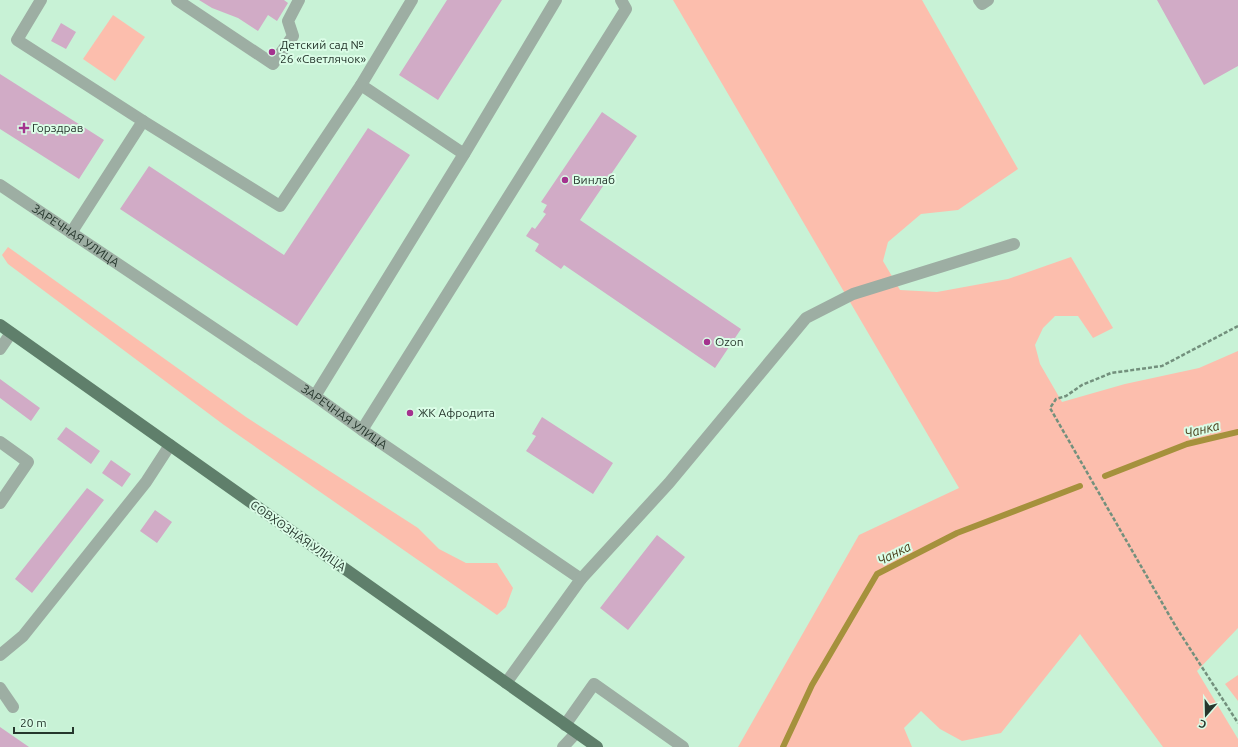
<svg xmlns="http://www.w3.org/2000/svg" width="1238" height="747" font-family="Ubuntu,sans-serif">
  <rect width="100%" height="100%" fill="#c8f2d6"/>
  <path fill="#fcbead" d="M673 0H922L1018 169 958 210 921 214 888 242 883 261 900 290 937 292 1008 279 1071 257 1113 328 1093 338 1078 316H1055L1043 328 1035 345 1040 364 1062 402 1125 384 1199 368 1238 351V628L1197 671 1238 739V747H1163L1080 634 1001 733 962 741 940 729 921 711 904 728 912 747H738L859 535 959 488Z
    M113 15 145 37 115 81 83 59Z
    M8 247 246 417 418 528 439 549 466 563H497L513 588 506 607 497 615 224 425 8 264 2 255Z
    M1238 675V701L1225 684Z"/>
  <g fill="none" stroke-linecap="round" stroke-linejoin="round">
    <path stroke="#a5913c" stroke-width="6" d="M1105 476 1187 444 1238 432
      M783 747 812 685 877 574 957 533 1080 486"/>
  </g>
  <path fill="#d1abc6" d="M199 0H284L288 3 277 21 268 15 258 31 238 18 212 8Z
    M447 0H502L438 100 399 75Z
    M1157 0H1238V66L1204 85Z
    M61 23 76 32 66 49 51 41Z
    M0 74 104 140 79 179 0 129Z
    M602 112 637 136 580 220 741 329 715 368 564 265 561 269 535 251 539 244 526 236 532 227 535 229 546 214 543 212 547 205 541 202Z
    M368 128 410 155 297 326 120 209 149 166 284 255Z
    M0 379 40 408 31 421 0 398Z
    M542 417 613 463 593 494 526 451 536 436 532 434Z
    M66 427 100 451 91 464 57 439Z
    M111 460 131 474 122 487 102 473Z
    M87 488 104 500 32 593 15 579Z
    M155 510 172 522 157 543 140 531Z
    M657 535 685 557 628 630 600 608Z
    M0 727 29 747H0Z"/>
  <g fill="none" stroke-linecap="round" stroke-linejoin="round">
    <path stroke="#73907d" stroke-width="2.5" stroke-dasharray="4 2" stroke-linecap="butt" d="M1238 326 1162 366 1111 373 1082 385 1066 396 1056 399 1050 408 1176 627 1238 723"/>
    <g stroke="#9daea3" stroke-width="12">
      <path d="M41 0 17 40 143 121 71 233"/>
      <path d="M177 0 273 64 293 36 288 21 299 0"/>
      <path d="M412 0 361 85 464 154"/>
      <path d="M979 0 982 4 988 0"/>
      <path d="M143 121 280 206 361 85"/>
      <path id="s1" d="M0 185 315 396 362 430 581 579 506 683"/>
      <path d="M0 349 11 333"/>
      <path d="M315 396 464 154 556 0"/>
      <path d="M362 430 626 9 621 0"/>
      <path d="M0 442 28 462 0 503"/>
      <path d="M581 579 669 483 806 318 853 294 1014 244"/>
      <path d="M0 655 23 636 146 482 170 445"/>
      <path d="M0 688 13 707"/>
      <path d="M565 725 594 684 683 747"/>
      <path d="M563 747 576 733"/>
    </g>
    <path stroke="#5f7f6b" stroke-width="12" d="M0 325 597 747"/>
  </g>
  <g fill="#a4328e" stroke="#dbfde7" stroke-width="1.5">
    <circle cx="272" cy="52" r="4"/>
    <path d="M22 122h4v4h4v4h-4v4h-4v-4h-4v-4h4z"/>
    <circle cx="565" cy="180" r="4"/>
    <circle cx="707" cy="342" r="4"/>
    <circle cx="410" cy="413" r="4"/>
  </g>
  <g text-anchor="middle" stroke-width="4" stroke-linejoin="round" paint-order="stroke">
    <g font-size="12" fill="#25362c" stroke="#dbfde7" text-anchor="start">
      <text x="280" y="49">Детский сад №<tspan x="280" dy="14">26 «Светлячок»</tspan></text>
      <text x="32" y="132">Горздрав</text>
      <text x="573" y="184">Винлаб</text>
      <text x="715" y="346">Ozon</text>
      <text x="418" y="417">ЖК Афродита</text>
    </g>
    <g font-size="12" fill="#25362c" stroke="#dbfde7">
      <text dy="4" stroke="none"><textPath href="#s1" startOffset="91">ЗАРЕЧНАЯ УЛИЦА</textPath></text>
      <text dy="4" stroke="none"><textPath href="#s1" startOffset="415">ЗАРЕЧНАЯ УЛИЦА</textPath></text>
      <text transform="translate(298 536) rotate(35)" y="4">СОВХОЗНАЯ УЛИЦА</text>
    </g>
    <g font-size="13" font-style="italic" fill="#4a411d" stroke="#dbfde7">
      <text transform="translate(1202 429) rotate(-14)" y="5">Чанка</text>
      <text transform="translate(894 553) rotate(-27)" y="5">Чанка</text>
    </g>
  </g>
  <g transform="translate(1206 715) rotate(200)" stroke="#dbfde7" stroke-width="3" paint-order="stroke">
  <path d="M0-3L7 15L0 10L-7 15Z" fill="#25362c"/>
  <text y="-6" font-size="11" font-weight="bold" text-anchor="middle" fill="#25362c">С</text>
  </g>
  <path d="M14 727v6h59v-6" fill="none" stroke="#25362c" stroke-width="2"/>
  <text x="20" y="727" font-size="12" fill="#25362c" stroke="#dbfde7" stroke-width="3" paint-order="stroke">20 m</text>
</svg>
